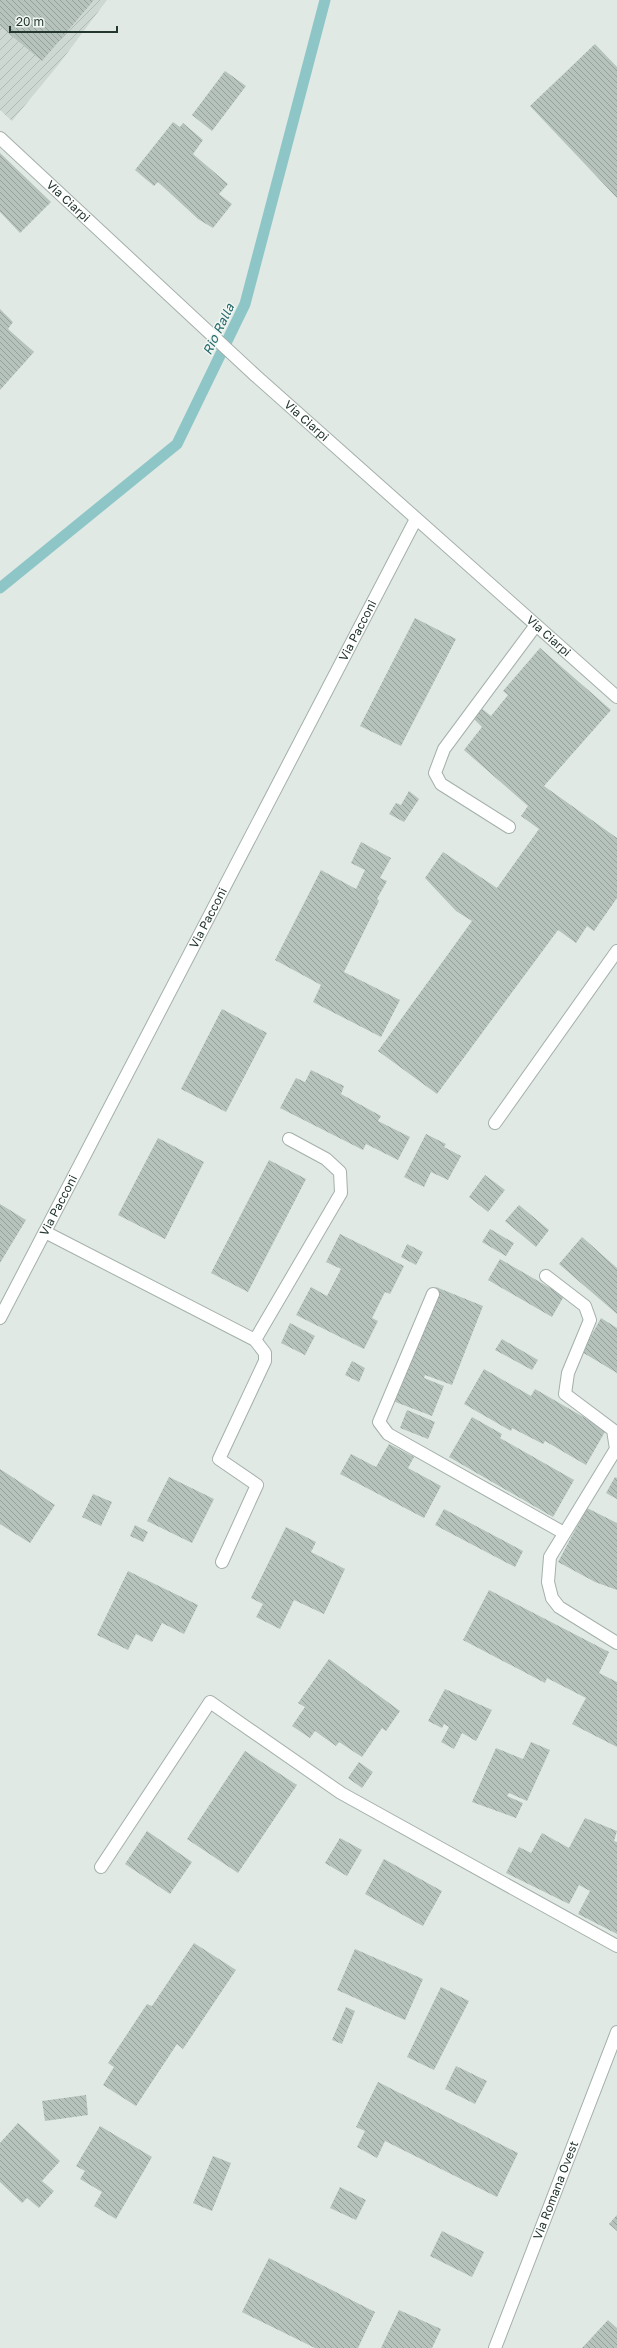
<svg xmlns="http://www.w3.org/2000/svg" width="617" height="2348" font-family="'Golos Text',sans-serif">
  <defs>
    <pattern id="industrial-furrows" width="10" height="10" patternUnits="userSpaceOnUse"><rect width="10" height="10" fill="#ced8d2"/><path d="M-1 1l2-2M0 10L10 0M9 11l2-2" fill="none" stroke="#b1bab5"/></pattern>
    <pattern id="building-back-hatch" width="6" height="6" patternUnits="userSpaceOnUse"><rect width="6" height="6" fill="#b6c3bc"/><path d="M-1 5l2 2M0 0l6 6M5-1l2 2" fill="none" stroke="#949f99"/></pattern>
  </defs>
  <rect width="100%" height="100%" fill="#e0e9e4"/>
  <path fill="url(#industrial-furrows)" d="M0 0H107L59 64 12 121 0 110Z"/>
  <g fill="none" stroke-linecap="round" stroke-linejoin="round">
    <path stroke="#8ec6c8" stroke-width="11" d="M0 588 177 444 245 304 325 0"/>
  </g>
  <path fill="url(#building-back-hatch)" d="M0 0H94L42 61 0 26Z
    M595 44 617 67V198L530 106Z
    M225 71 246 86 212 131 192 115Z
    M173 122 180 127 183 123 203 140 193 154 228 184 219 194 232 204 213 228 198 219 158 182 154 186 135 170Z
    M0 153 51 202 20 233 0 212Z
    M0 309 13 322 8 329 34 352 0 390Z
    M415 618 456 639 401 746 360 726Z
    M540 648 611 710 544 786 617 838V898L594 931 587 926 576 943 558 930 437 1094 378 1051 472 921 456 911 425 878 443 852 497 888 539 829 521 816 528 806 464 750 482 727 472 717 481 708 491 716 508 695 503 691Z
    M409 791 419 799 404 822 389 814 396 803 401 805Z
    M361 842 391 858 380 878 387 881 377 899 379 901 344 972 400 1000 381 1037 313 1002 321 985 275 960 321 870 356 889 365 870 351 863Z
    M222 1009 267 1033 226 1112 181 1089Z
    M311 1070 344 1086 341 1094 381 1116 378 1121 410 1137 398 1160 366 1144 363 1150 280 1108 296 1078 305 1082Z
    M426 1134 446 1144 444 1147 461 1156 448 1180 431 1172 424 1187 404 1177Z
    M158 1138 204 1162 165 1239 118 1215Z
    M269 1160 306 1179 248 1292 211 1273Z
    M485 1175 505 1190 488 1212 469 1197Z
    M0 1204 26 1220 0 1263Z
    M519 1205 549 1230 536 1247 505 1221Z
    M490 1229 514 1243 506 1256 482 1242Z
    M340 1234 404 1266 390 1294 385 1292 372 1318 378 1321 364 1349 296 1315 311 1287 327 1296 341 1269 326 1262Z
    M582 1237 617 1268V1314L559 1264Z
    M407 1244 423 1252 416 1265 401 1257Z
    M500 1259 564 1296 552 1317 488 1280Z
    M436 1287 483 1306 452 1385 425 1375 424 1378 444 1386 432 1416 385 1398 417 1337Z
    M601 1318 617 1328V1373L582 1352Z
    M290 1323 315 1336 305 1355 281 1343Z
    M502 1339 538 1360 532 1370 495 1350Z
    M352 1361 365 1368 359 1382 345 1375Z
    M484 1369 531 1396 535 1389 606 1430 586 1465 545 1441 543 1444 512 1428 511 1431 464 1404Z
    M407 1410 435 1422 428 1439 400 1428Z
    M472 1417 502 1434 500 1438 574 1480 553 1517 449 1457Z
    M389 1444 414 1457 408 1468 441 1486 424 1518 340 1474 351 1454 376 1467Z
    M0 1469 55 1505 30 1543 0 1524Z
    M169 1477 214 1499 192 1543 147 1521Z
    M615 1477 617 1478V1499L606 1493Z
    M93 1494 112 1502 101 1526 82 1517Z
    M587 1508 617 1523V1590L595 1582 558 1562Z
    M444 1509 523 1551 515 1567 435 1525Z
    M135 1525 148 1532 143 1542 130 1536Z
    M286 1527 316 1542 311 1552 345 1569 324 1614 294 1600 280 1629 256 1617 263 1604 251 1598Z
    M128 1571 198 1605 184 1634 162 1623 152 1642 136 1634 128 1650 97 1635Z
    M489 1590 609 1652 599 1673 617 1682V1747L572 1724 586 1698 547 1678 545 1683 463 1640Z
    M329 1659 400 1711 386 1731 382 1728 362 1757 339 1742 336 1746 315 1731 310 1738 292 1726 305 1707 298 1703Z
    M445 1689 492 1710 476 1741 462 1733 454 1749 441 1742 449 1727 444 1724 442 1728 428 1721Z
    M531 1742 550 1750 527 1801 509 1793 507 1796 523 1803 516 1818 472 1802 496 1748 523 1759Z
    M245 1751 297 1785 238 1873 187 1839Z
    M359 1762 373 1772 362 1788 348 1778Z
    M585 1818 617 1831 614 1841 617 1842V1934L578 1914 590 1891 579 1885 569 1904 506 1873 519 1847 531 1853 542 1833 569 1848Z
    M147 1831 192 1862 170 1894 125 1864Z
    M340 1838 362 1850 347 1876 325 1863Z
    M384 1859 442 1891 423 1926 365 1894Z
    M194 1943 236 1970 183 2049 177 2044 136 2106 103 2085 114 2067 108 2063 147 2004 152 2006Z
    M355 1949 423 1979 405 2020 337 1990Z
    M441 1987 469 2001 434 2070 407 2057Z
    M346 2007 355 2011 342 2044 332 2040Z
    M456 2066 487 2081 475 2104 445 2089Z
    M378 2082 518 2153 497 2197 385 2141 377 2158 357 2147 365 2131 356 2127Z
    M86 2095 88 2115 45 2121 42 2101Z
    M18 2123 60 2161 42 2181 54 2191 39 2208 27 2198 22 2203 0 2182V2143Z
    M100 2126 152 2157 116 2219 94 2206 102 2192 80 2179 85 2171 76 2166Z
    M213 2156 231 2163 212 2211 193 2203Z
    M340 2187 366 2200 356 2220 330 2208Z
    M617 2215V2231L609 2224Z
    M442 2231 484 2252 472 2277 430 2256Z
    M269 2258 375 2312 358 2348H315L242 2312Z
    M399 2310 441 2329 432 2348H381Z
    M608 2320 617 2328V2348H582Z"/>
  <g fill="none" stroke-linecap="round" stroke-linejoin="round">
    <defs>
      <g id="minor">
        <path id="s1" d="M0 138 256 376 617 697"/>
        <path d="M509 827 441 784 435 773 444 749 536 625"/>
        <path d="M495 1123 617 951"/>
        <path d="M45 1232 255 1340 265 1353V1361L219 1459 257 1485 222 1562"/>
        <path d="M546 1276 585 1306 590 1320 568 1373 565 1394 613 1430 616 1449 550 1557 548 1582 552 1598 559 1607 617 1643"/>
        <path d="M433 1294 379 1422 388 1434 564 1533"/>
        <path id="s2" d="M0 1318 416 519"/>
        <path d="M255 1340 341 1193 340 1172 326 1159 289 1139"/>
        <path d="M101 1867 210 1702 341 1793 617 1946"/>
        <path id="s3" d="M495 2348 617 2032"/>
      </g>
    </defs>
    <use href="#minor" stroke="#a4b0aa" stroke-width="14"/>
    <use href="#minor" stroke="#fff" stroke-width="12"/>
  </g>
  <g text-anchor="middle" stroke-width="3" stroke-linejoin="round" paint-order="stroke">
    <g font-size="12" fill="#23372f" stroke="#f0f6f2">
      <text dy="4" stroke="none"><textPath href="#s1" startOffset="93">Via Ciarpi</textPath></text>
      <text dy="4" stroke="none"><textPath href="#s1" startOffset="417">Via Ciarpi</textPath></text>
      <text dy="4" stroke="none"><textPath href="#s2" startOffset="775">Via Pacconi</textPath></text>
      <text dy="4" stroke="none"><textPath href="#s1" startOffset="741">Via Ciarpi</textPath></text>
      <text dy="4" stroke="none"><textPath href="#s2" startOffset="451">Via Pacconi</textPath></text>
      <text dy="4" stroke="none"><textPath href="#s2" startOffset="127">Via Pacconi</textPath></text>
      <text dy="4" stroke="none"><textPath href="#s3" startOffset="169">Via Romana Ovest</textPath></text>
    </g>
    <g font-size="13" font-style="italic" fill="#25686b" stroke="#f0f6f2">
      <text transform="translate(218 329) rotate(-64)" y="5">Rio Ralla</text>
    </g>
  </g>
  <path d="M10 26v6h107v-6" fill="none" stroke="#23372f" stroke-width="2"/>
  <text x="16" y="26" font-size="12" fill="#23372f" stroke="#f0f6f2" stroke-width="3" paint-order="stroke">20 m</text>
</svg>
